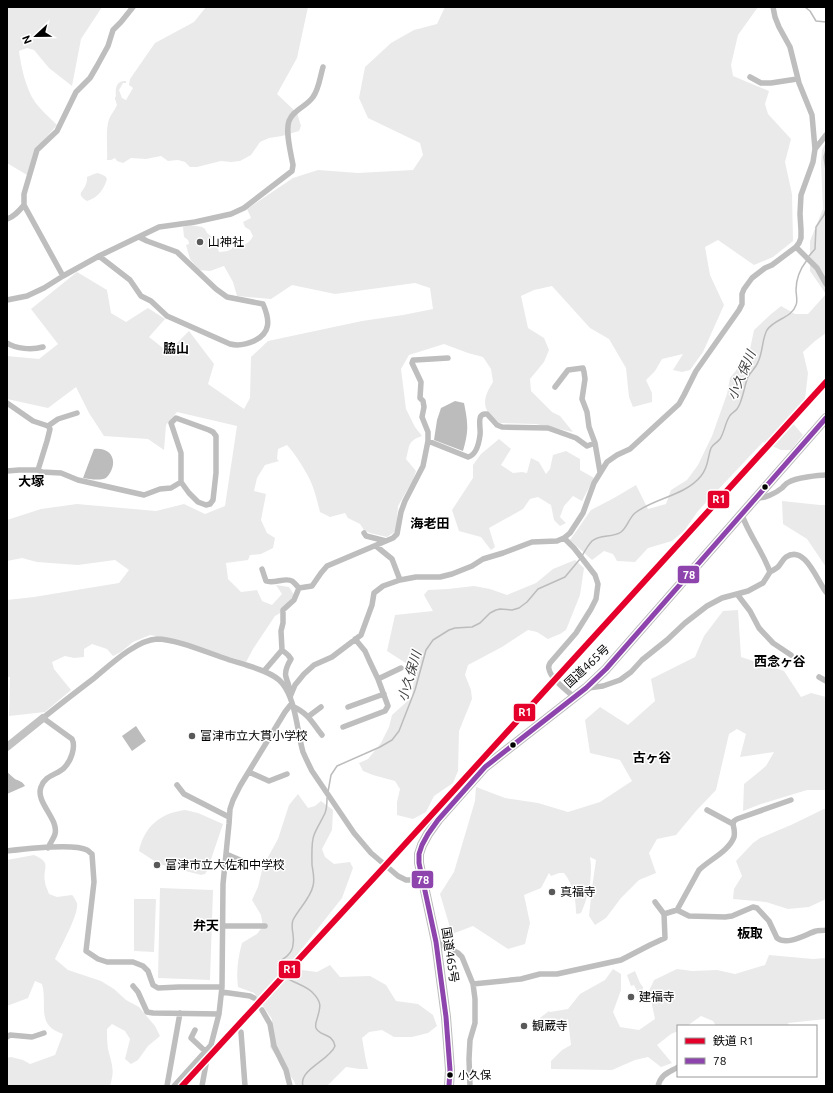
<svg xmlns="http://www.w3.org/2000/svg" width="833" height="1093" font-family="Ubuntu,'Noto Sans JP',sans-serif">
  <rect width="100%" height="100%" fill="#fff"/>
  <path fill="#eaeaea" d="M7 7H102L81 39 72 86 49 68 34 50 27 48 19 51C21 67 26 89 35 102 41 110 50 118 57 125L36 149 27 175 7 163Z
    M206 7H308L297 58 277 94 297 113 301 126 299 131 282 136 269 138 260 142 251 155 240 161 231 162 221 161 197 167H190L185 162 178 160 168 161 161 156 146 159 131 158 123 163 117 161 115 158 111 160H107C108 147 105 132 109 119 111 114 115 110 117 105L115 99V97H116C115 89 116 80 126 81V83H123L119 90 122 98 126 100 133 88 129 85 130 79 155 43 194 22Z
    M445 7H758L738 35 731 65 733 76 769 91 765 104 768 114 791 139 785 162 792 194 793 241 773 257 754 265 718 240 705 247 710 275 724 305 703 352 690 370 682 372 673 370 683 354 662 359 655 371 646 380 652 393V402L633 407 629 397 626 368 609 339 590 328 552 286 534 290 521 296 528 328 544 338 549 350 544 362 530 379 531 391 552 412 560 416 573 432 536 424 499 423C496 420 491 416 488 412 481 402 488 390 493 382L491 369 483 357 468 353 444 344 409 355 401 369 406 409 415 427 422 436C407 441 410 446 406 459L416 471 413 480 398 506 396 531 387 537 370 533 364 530 360 524 348 518 345 513 330 517 320 512C317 500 314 487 308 476 302 465 295 454 287 445L278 449 277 459 279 461 265 465 257 478 254 491 266 494 261 520 267 533 275 538 273 548 261 554 250 555 248 560 226 563 228 579 241 592 257 590 262 601 272 605 282 594 276 585 289 587 294 595C289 603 284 612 275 616L253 649 246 662 167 638 150 635 133 642 121 652 113 656 107 649 92 644 84 649V657L74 658 65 656 52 662 54 669 71 690 45 712 9 716 10 677H7V600L34 597 119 583 129 570 115 560 78 565 37 562 22 558 7 561V520L41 509 77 504 156 511 184 504 205 514 225 506 237 426 177 412 166 425 164 450 148 439 104 436 89 413 76 387 48 408 7 399V356L39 359 58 344 31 309 77 272 107 290 111 313 126 322 148 308 165 319 149 337 168 352 189 331 214 364 208 384 244 409 250 398 251 357 268 341 362 321 403 315 433 309 430 288 415 283 335 294 292 285 271 299 237 296 233 282 224 266 210 271 199 270 190 259 186 245 189 244C189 240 187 239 184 237L183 227 190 225 202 227 205 229 207 233 212 237V244L217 246 219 252C226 251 231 252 234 245L238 244 241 246C247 244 250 242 253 236L250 230 245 227 243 222 251 218 247 209 293 178 318 170 358 173 413 170 423 155 420 143 368 118 359 98 365 67 391 43 414 30 437 24Z
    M826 142V333L815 341 803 352 808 373 805 399 789 419 803 435 791 450H781L763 442 698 511 684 531 672 541 648 548 635 562 617 561 613 554 604 551 592 560 570 540 591 510 614 498 636 485 648 509 666 504 671 490 687 480 698 465 712 436 727 394 730 378 749 354 754 330 770 315 781 306 795 314H808L826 294 810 271V241L823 209 821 163 822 150Z
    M98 173 105 176 107 179C104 189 98 198 87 201 75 193 83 193 86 184 87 182 87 179 87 177L94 174Z
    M499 439 511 449 501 465 513 473 522 472 527 473 531 458 539 462 546 474 550 469 553 455 566 451 580 459V470L594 478 582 501 573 496 564 506 560 517 566 523 560 526 554 520 551 505 538 497 530 499 523 509 489 528 495 547 491 550 481 537 459 531 452 510 473 478V465L481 454Z
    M782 501 820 505H826V567L807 539 783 524Z
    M575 560 584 568 580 595 566 630 560 634 548 639 537 632 528 630 502 647 468 665 465 675 471 690 472 699 459 731 458 771 453 783 434 796 426 812 413 819 397 815V802L400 789 395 781 373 775 363 771 359 763 368 759 381 743 389 727 392 715 412 697 415 669 387 651 395 615 433 611 424 595 428 590 448 589 474 586 490 589 507 595 536 583 553 569Z
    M738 610 741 657 784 671 801 697 811 693 826 697V790H807L761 804 743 811 744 784 766 766 774 752 740 757 746 734 737 729 729 734 716 790 696 811 676 835 657 839 649 853 656 873 639 880 621 898 606 918 595 925 589 916 592 888 596 860 590 857C593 875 589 895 581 913L577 914 576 913C576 899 573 884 564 873H559L551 876 549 873 541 888 524 895 530 923 525 944 508 949 473 926 452 934 440 894 454 872 475 801 476 787 505 798 538 803 568 812 600 802 632 781 620 760 590 753 585 720 600 707 628 725 655 701 651 679 695 657 704 636 723 611Z
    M298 794 308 808 315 806 321 801 333 810 332 830 322 849 325 857 334 864 350 862 353 868 342 898 293 960 302 970 317 972 330 965 340 977 370 976 386 985 396 1001 418 1004 433 1015 437 1026 428 1033 412 1037H394L382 1030 369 1032 362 1038C364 1048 365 1059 368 1069H360L346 1067 327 1086H296L294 1081 270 1047 272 1019 254 993 238 987C236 972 238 957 242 943L257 934 263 926 261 915 252 900 258 887 263 866 278 839 289 805Z
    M826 808V899L809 907 788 909 766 902 733 899 734 889 742 876 736 861 753 843 760 838 791 825Z
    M185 810 198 813 223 824 207 871 205 874 201 875 159 864 139 851C144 827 160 813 185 810Z
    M34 855C53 863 42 868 45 882 45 886 48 890 49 894L57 897 72 895C74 897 76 901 77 903 79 915 60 947 55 959L68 970 101 981 114 989 126 1000 139 1007 155 1026 160 1036 148 1046 138 1060 131 1064 125 1059 130 1039 125 1031 112 1024 107 1029C107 1036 107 1042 108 1049 112 1065 115 1070 110 1086H7V1058L11 1057 23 1060 30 1064 55 1055 63 1034C35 1025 48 1005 42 984L35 981 28 998 7 1006V860Z
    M160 888 213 890 210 980 158 978Z
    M134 899H156L154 952 134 951Z
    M769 955 813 959 826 958V1019L788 1023 789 1026H716L713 1021 701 1016 687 1026H678V1031L671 1034 657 1045 672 1063 661 1067 648 1057 635 1060 612 1070 551 1069V1061L562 1050 571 1045 568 1019 557 1026 546 1028 540 1018 541 1017 549 1011 550 1012 568 1009 580 994 605 980 613 969 621 974V990L613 1012 620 1027 639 1030 655 1019 649 991 654 980 677 969 692 971 717 970 735 974 765 965Z
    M635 971 640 983 643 987 642 995 640 997 634 985 631 986 627 975Z"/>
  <path fill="#bcbcbc" d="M455 401 464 403C468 423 469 430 463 451L434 440 437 420 441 408Z
    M94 449C110 447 118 459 110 473 108 476 108 476 106 478 100 481 89 479 83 478Z
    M136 726 146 741 132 751 122 736Z
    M7 772C10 774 12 777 15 779 19 781 22 781 25 786L7 794Z"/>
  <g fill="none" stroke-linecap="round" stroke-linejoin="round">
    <path stroke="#bcbcbc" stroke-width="1.5" d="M805 7 810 11 816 21 826 22
      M826 150 824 157 826 170
      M809 256 815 249 816 227 824 215 826 209
      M582 556C585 551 588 545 592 541 600 534 613 538 621 532 627 528 629 518 635 513 654 498 685 496 701 476 709 466 707 459 711 448 713 444 717 443 720 439 724 433 725 424 729 417 731 413 735 412 737 409 743 401 744 386 748 377 751 371 756 368 758 362 763 352 762 339 767 330 774 319 792 318 796 305 798 301 796 295 796 290 796 278 800 269 807 260
      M328 792 331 775 337 766 380 747 392 740 399 731 415 690 426 650 433 640 449 630 455 628 472 627 480 623 490 613 496 610 500 609 512 610 519 608 527 602 538 589 565 577 580 559
      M303 1086C298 1070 330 1060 335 1046 332 1032 320 1037 316 1028 315 1025 316 1022 317 1019 321 1006 322 1002 312 992 303 983 282 981 279 968 276 960 284 960 288 955 291 952 293 948 293 944 295 936 290 927 293 920 299 908 310 899 313 886 315 879 313 872 312 865 312 855 311 843 314 835 317 827 322 820 325 813 327 808 327 802 327 798"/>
    <path stroke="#bebebe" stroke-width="5.5" d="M750 77 761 83H771L797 79
      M815 149 826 135
      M24 205 63 276
      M7 219C14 217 19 211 24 205V194L37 150 57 131 76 92 90 78 97 66 108 46 113 30 121 22 133 7
      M796 247 817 268 826 284
      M99 256 130 280 141 296 151 301 167 316 230 344C238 346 245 345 254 341 271 333 270 320 263 304L227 297 216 289 177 252 147 241 139 237
      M7 300 27 296 44 288 63 276 99 256 159 227 195 222 231 214 244 208 292 171 293 165C291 154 285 131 289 121 293 110 306 107 313 97 319 89 320 77 323 67
      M7 343C16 349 32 350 43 347
      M555 387 568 370 583 368 584 372 585 379 582 399 587 412 589 427 595 443
      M7 403 33 421 48 426 50 429 47 441 38 470
      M176 418 209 430 213 432 216 436V473L213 500 210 504 206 505 198 502 189 493 181 482V453L171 423Z
      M48 426 58 419 77 413
      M428 441 468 457C476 455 479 443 480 435 481 431 478 419 481 416 483 413 485 414 487 414L497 425 502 427 548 428 576 438 587 446 595 443 600 472
      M7 471 19 470H38L42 472 61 473 78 480 144 495 160 489 171 488 181 482
      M756 498C764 499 776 493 782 488 784 486 786 483 789 482 795 478 819 475 826 475
      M364 533 366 536 386 541
      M564 538 574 548 595 575 598 584 596 599 591 609 576 633 550 663C549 666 548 666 549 669 550 678 567 691 574 697
      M376 546 392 559 400 580
      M262 569 266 581C274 584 286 577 292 581 295 583 297 586 299 588
      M770 572C773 570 776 569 778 567 781 564 783 559 786 557 805 544 817 581 826 592
      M737 594 750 611 759 628 773 643 791 655
      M264 671 282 650
      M819 677 826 681
      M378 679 401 668
      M588 688 603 686 620 680 631 672 642 660 667 640 685 623 707 606 722 598 748 591 763 583 770 572C763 552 749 535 742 515
      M289 693C290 684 288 685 286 677 284 671 288 664 291 659L288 655 282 650 281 631 283 623V610L294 600 299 588 312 586 321 573 327 566 393 538 397 534 401 512 405 501 423 466 428 441V432L422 417 424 407 423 401 420 398 421 382 412 363 413 360H415L448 358
      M290 697 295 685 304 674 314 665 332 657 361 635 372 605 374 593 383 586 400 580 416 577H440L452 574 472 566 483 559 503 553 532 542 557 541 564 538 570 533 583 513 594 483 607 462 617 455 630 449 679 404 684 395 696 371 739 310 742 304V294L744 289 752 278 765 268 772 265 796 247 799 243 801 238V230L800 214 801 195 813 162 815 149 812 115 799 83 790 47 779 27 775 17 773 7
      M292 706C309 714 311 721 322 735
      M348 707 384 694
      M309 716 321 707
      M343 727 385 711 388 706 378 679 369 660 365 651 355 639
      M249 772 269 781 287 774
      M177 785 184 794 229 817
      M707 810 733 824
      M48 848C50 843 54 838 55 834 59 819 35 802 41 787 45 775 57 775 64 768 71 761 76 747 72 739L43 718C59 705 76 692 93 679 109 666 136 640 157 639 176 639 208 653 227 659 241 664 273 671 282 683 296 700 297 731 303 752 306 759 309 765 312 771L354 833 371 853 398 876 406 880H422
      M7 851C24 849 73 843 87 850 89 851 90 853 92 854L94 882 86 951 98 959 107 962H133L143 966 148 971 153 985 158 988 179 987H222
      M226 854 240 860
      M655 902 664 914
      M677 910 699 870C709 860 729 851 734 837 735 833 734 828 733 824L734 821 737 819 791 800
      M224 926H265
      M436 942 458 953 462 957 473 984 475 999V1023L470 1040 469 1059 470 1086
      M473 984 521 979 540 974H557L621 960 650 945 665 938 664 914 677 910 689 916 725 917 732 916 753 907 757 908 769 921 777 938C788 946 806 934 816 931 819 930 823 931 826 930
      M133 986 138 992 147 1012 153 1013 219 1014
      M222 992 250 996 254 998
      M262 1010 270 1024 274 1046 286 1070 290 1086
      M195 1030 191 1038 205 1051
      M241 1032 245 1086
      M7 1037 10 1035 32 1037 44 1033
      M167 1086 180 1013
      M174 1086 211 1045 219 1014 222 987 223 884 229 824 230 809 233 800 240 786 285 712 292 703
      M202 1086 206 1064
      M658 1086C661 1074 668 1073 678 1067"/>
    <path stroke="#c2c2c2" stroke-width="8" d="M7 747 43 718"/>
    <path stroke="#bdbdbd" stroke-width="10" d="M449 1086 450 1070 446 1017 436 942 419 863V854L422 845 428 834 438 820 485 767 586 688 606 669 826 418"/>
    <defs>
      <path id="bus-1" d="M449 1086 450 1070 446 1017 436 942 419 863V854L422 845 428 834 438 820 485 767 586 688 606 669 826 418"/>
    </defs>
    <use href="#bus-1" stroke="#fff" stroke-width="8"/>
    <use href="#bus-1" stroke="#8e44ad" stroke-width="5"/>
    <defs>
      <path id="rail-1" d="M182 1086 385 866 826 382"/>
    </defs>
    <use href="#rail-1" stroke="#fff" stroke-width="9"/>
    <use href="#rail-1" stroke="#e4002b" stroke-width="6"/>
  </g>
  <g fill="#595959" stroke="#fff" stroke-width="1.5">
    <circle cx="200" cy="242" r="4"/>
    <circle cx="192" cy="736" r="4"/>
    <circle cx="157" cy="865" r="4"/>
    <circle cx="552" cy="892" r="4"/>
    <circle cx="631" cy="997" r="4"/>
    <circle cx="524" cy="1026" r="4"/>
  </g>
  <g fill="#000" stroke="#fff" stroke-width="1.5">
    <circle cx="765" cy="487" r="3.5"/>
    <circle cx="513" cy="745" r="3.5"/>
    <circle cx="450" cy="1075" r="3.5"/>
  </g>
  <g text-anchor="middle" stroke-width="3" stroke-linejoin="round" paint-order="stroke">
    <g font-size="11" fill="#000" stroke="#fff" text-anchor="start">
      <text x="458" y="1079">小久保</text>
    </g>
    <g font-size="12" fill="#000" stroke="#fff" text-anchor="start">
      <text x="208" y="246">山神社</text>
      <text x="200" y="740">富津市立大貫小学校</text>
      <text x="165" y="869">富津市立大佐和中学校</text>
      <text x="560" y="896">真福寺</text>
      <text x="639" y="1001">建福寺</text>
      <text x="532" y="1030">観蔵寺</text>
    </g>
    <g font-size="12" fill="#000" stroke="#fff">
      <text transform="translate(587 666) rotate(-43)" y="4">国道465号</text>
      <text transform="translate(450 955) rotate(81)" y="4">国道465号</text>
    </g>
    <g font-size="13" font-weight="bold" fill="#000" stroke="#fff">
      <text x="176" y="353">脇山</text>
      <text x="31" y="486">大塚</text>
      <text x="430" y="528">海老田</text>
      <text x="780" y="666">西念ヶ谷</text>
      <text x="652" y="762">古ヶ谷</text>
      <text x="206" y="930">弁天</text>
      <text x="750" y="938">板取</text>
    </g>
    <g font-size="13" font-style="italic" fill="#414141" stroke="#fff">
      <text transform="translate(741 375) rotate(-67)" y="5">小久保川</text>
      <text transform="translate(409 676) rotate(-73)" y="5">小久保川</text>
    </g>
  </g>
  <g stroke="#fff" stroke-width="1.5">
    <rect x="707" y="490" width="23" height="19" rx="4" fill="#e4002b"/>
    <rect x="677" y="565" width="23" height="19" rx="4" fill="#8e44ad"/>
    <rect x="513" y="703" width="23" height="19" rx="4" fill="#e4002b"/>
    <rect x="411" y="870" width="23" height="19" rx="4" fill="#8e44ad"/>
    <rect x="278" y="960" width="23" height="19" rx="4" fill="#e4002b"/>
  </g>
  <g font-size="11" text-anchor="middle" font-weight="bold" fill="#fff">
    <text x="719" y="503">R1</text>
    <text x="689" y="579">78</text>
    <text x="525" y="716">R1</text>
    <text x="423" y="884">78</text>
    <text x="290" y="973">R1</text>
  </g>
  <rect width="833" height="1093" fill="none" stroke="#000000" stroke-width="16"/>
  <rect x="677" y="1025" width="140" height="52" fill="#ffffff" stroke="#999999"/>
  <rect x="685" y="1038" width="20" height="6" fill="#e4002b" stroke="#999999"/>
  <text x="713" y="1045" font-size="12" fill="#000000">鉄道 R1</text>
  <rect x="685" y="1058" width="20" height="6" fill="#8e44ad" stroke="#999999"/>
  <text x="713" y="1065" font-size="12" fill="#000000">78</text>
  <g transform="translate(36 36) rotate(248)" stroke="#ffffff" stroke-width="3" paint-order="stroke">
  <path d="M0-3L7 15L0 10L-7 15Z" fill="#000000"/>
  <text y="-6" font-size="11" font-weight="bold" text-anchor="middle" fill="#000000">N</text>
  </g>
</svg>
